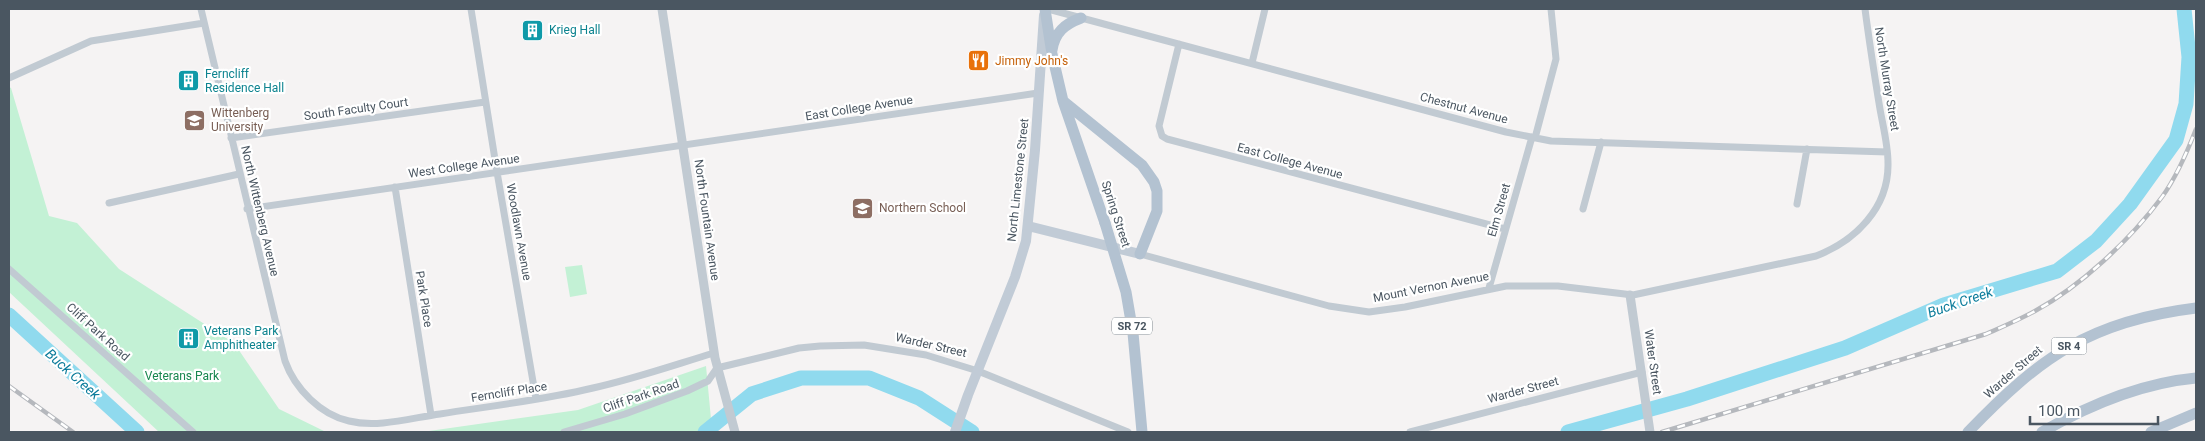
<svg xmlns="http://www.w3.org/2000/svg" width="2205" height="441" font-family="Roboto,sans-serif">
  <rect width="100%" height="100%" fill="#f5f3f3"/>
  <path fill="#c3f1d5" d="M9 87 11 88 49 216 77 223 119 269 234 343 279 409 326 432H159L9 292Z
    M582 265 587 294 570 297 565 267Z
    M706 366 711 419 698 432H422L578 410Z"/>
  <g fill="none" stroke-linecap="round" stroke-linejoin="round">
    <path stroke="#90daee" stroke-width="15" d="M9 315 137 432
      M705 432 752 394 801 378H869L919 398 972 432
      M1568 432 1687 399 1845 348 1944 305 2057 271 2096 241 2130 204 2176 140 2186 104 2189 57 2184 9"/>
    <path stroke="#c1cad2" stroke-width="7" d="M201 9 285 361C295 389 321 415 349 421 378 428 411 418 440 414 491 406 543 400 593 388 634 379 674 365 714 353
      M471 9 497 172 536 399
      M1048 9 1506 132 1551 141 1887 152
      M1179 44 1159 126 1162 136 1167 139 1505 229
      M1252 63 1265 9
      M9 78 91 41 204 23
      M231 138 485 102
      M1535 138 1556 59 1551 9
      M395 187 431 415
      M109 203 239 174
      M1797 204 1807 149
      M247 209 1038 93
      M1583 209 1601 142
      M1140 254 1329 306 1369 312 1405 307 1506 286H1558L1633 295 1816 256C1855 241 1889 208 1888 163 1888 143 1882 123 1879 103 1874 72 1869 40 1865 9
      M9 269 193 432
      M1489 288 1532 137
      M564 432 625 414 687 391 708 381 717 368 799 348 820 346 864 345 926 355 978 371 1128 432
      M1410 432 1642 372"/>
    <path stroke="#c1cad2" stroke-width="9" d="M662 9 715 358 735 432
      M1630 295 1650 432"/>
    <path stroke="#c1cbd6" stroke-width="10" d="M1028 226 1140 254
      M955 432 968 395 1015 277 1026 241 1035 150 1044 15"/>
    <path stroke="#b3c2d1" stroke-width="11" d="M1045 9 1052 54 1063 101 1105 223
      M1052 50C1055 32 1065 24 1081 18
      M1063 101 1142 165 1154 182 1157 191V211L1140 254
      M1968 432C2040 357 2090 321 2196 308
      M2042 432C2089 405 2142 383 2196 378
      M2151 432 2196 413"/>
    <defs>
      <path id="rail" d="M9 386 73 432
        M1662 432 1986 334C2002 327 2019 320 2035 311 2081 286 2130 240 2162 197 2175 179 2188 150 2196 129"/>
    </defs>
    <use href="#rail" stroke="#b5b8bd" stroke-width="4.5"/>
    <use href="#rail" stroke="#fff" stroke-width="2.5" stroke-dasharray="8" stroke-linecap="butt"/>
    <path stroke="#b3c2d1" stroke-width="11" d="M1105 223 1126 292 1133 333 1142 432"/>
  </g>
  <defs>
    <symbol id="building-square" viewBox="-11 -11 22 22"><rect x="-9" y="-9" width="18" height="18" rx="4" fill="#0f9aa8" stroke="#fff"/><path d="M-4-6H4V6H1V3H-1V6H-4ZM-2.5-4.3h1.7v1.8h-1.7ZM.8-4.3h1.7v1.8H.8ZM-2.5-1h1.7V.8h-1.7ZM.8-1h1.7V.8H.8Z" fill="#fff"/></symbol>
    <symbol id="restaurant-square" viewBox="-11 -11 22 22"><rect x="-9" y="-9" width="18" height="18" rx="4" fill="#e8710a" stroke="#fff"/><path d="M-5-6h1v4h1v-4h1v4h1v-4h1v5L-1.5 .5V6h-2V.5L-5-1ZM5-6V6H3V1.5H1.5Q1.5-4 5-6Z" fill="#fff"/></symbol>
    <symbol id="university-square" viewBox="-11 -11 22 22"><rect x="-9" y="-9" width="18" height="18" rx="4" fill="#8d6e63" stroke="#fff"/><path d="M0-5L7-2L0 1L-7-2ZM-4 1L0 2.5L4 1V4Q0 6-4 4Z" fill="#fff"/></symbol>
    <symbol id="school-square" viewBox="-11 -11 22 22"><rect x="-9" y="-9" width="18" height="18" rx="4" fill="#8d6e63" stroke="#fff"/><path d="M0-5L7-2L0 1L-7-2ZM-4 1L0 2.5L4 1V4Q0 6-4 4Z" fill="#fff"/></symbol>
  </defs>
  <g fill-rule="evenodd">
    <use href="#building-square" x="520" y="18" width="25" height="25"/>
    <use href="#restaurant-square" x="966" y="48" width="25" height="25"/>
    <use href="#building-square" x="176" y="68" width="25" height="25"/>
    <use href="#university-square" x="182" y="108" width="25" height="25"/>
    <use href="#school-square" x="850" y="196" width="25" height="25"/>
    <use href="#building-square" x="176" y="326" width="25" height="25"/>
  </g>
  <g text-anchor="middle" stroke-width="4.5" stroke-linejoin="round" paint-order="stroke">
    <g fill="#fff" stroke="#808990" stroke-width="1">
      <rect x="1112" y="317.5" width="40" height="17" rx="4"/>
      <rect x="2051.5" y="337.5" width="35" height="17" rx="4"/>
    </g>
    <g font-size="11" font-weight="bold" fill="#4a5661">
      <text x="1132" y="330">SR 72</text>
      <text x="2069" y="350">SR 4</text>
    </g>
    <g font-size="12" fill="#0d838f" stroke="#fff" text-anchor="start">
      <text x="549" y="34">Krieg Hall</text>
      <text x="205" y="78">Ferncliff<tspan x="205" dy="14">Residence Hall</tspan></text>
      <text x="204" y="335">Veterans Park<tspan x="204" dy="14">Amphitheater</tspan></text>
    </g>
    <g font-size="12" fill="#c56008" stroke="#fff" text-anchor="start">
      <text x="995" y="65">Jimmy John's</text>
    </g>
    <g font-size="12" fill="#4a5661" stroke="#fff">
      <text transform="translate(1887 79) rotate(81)" y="4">North Murray Street</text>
      <text transform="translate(859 108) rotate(-9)" y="4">East College Avenue</text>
      <text transform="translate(1464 108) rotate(15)" y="4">Chestnut Avenue</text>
      <text transform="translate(356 109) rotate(-8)" y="4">South Faculty Court</text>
      <text transform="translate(1290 161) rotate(15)" y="4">East College Avenue</text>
      <text transform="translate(464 166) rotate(-8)" y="4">West College Avenue</text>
      <text transform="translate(1018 180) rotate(-84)" y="4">North Limestone Street</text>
      <text transform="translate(1499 210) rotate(-74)" y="4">Elm Street</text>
      <text transform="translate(260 211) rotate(77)" y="4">North Wittenberg Avenue</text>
      <text transform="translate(1116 214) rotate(72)" y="4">Spring Street</text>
      <text transform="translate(707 220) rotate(82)" y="4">North Fountain Avenue</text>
      <text transform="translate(519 232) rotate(80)" y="4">Woodlawn Avenue</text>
      <text transform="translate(1431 287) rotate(-11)" y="4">Mount Vernon Avenue</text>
      <text transform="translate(424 299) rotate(81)" y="4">Park Place</text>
      <text transform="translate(98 332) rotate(42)" y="4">Cliff Park Road</text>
      <text transform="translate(931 345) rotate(13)" y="4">Warder Street</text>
      <text transform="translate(1653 362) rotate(82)" y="4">Water Street</text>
      <text transform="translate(2013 372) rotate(-41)" y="4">Warder Street</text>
      <text transform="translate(1523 390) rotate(-15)" y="4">Warder Street</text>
      <text transform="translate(509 392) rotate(-9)" y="4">Ferncliff Place</text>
      <text transform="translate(641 396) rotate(-19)" y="4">Cliff Park Road</text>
    </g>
    <g font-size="12" fill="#785e54" stroke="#fff" text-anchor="start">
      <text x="211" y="117">Wittenberg<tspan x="211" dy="14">University</tspan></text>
      <text x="879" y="212">Northern School</text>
    </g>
    <g font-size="12" fill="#17864f" stroke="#fff">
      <text x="182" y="380">Veterans Park</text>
    </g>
    <g font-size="14" font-style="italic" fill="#0c7c9b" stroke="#fff">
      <text transform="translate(1960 302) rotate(-19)" y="5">Buck Creek</text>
      <text transform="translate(73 374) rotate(42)" y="5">Buck Creek</text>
    </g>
  </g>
  <rect width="2205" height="441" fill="none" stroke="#4a5661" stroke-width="20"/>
  <path d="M2030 416v8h128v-8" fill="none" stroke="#4a5661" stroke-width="2.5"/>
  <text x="2038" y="416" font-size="15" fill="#4a5661" stroke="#ffffff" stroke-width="4" paint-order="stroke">100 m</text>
</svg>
